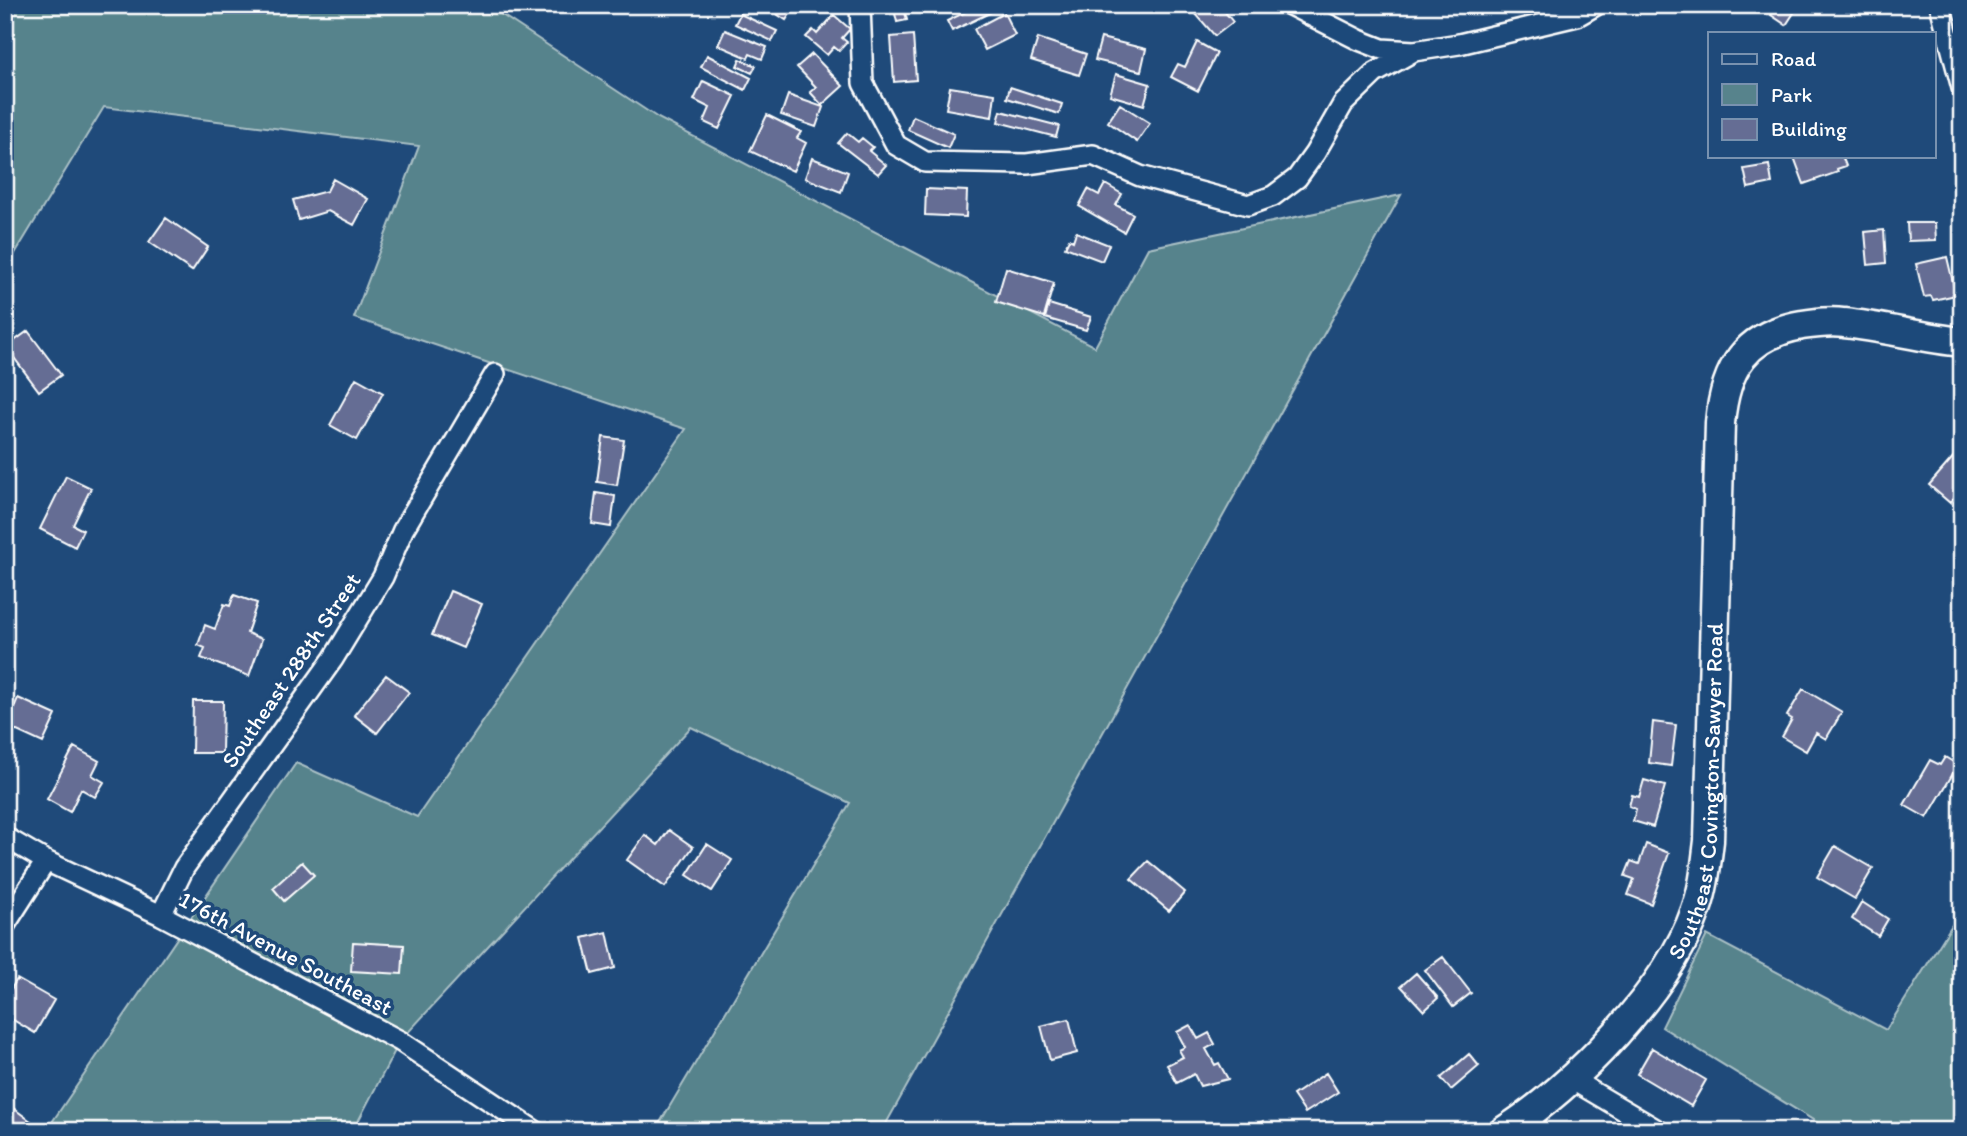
<svg xmlns="http://www.w3.org/2000/svg" width="1967" height="1136" font-family="Itim,sans-serif">
  <rect width="100%" height="100%" fill="#1f4a7a"/>
  <filter id="ink" filterUnits="userSpaceOnUse"><feTurbulence type="fractalNoise" baseFrequency=".0143" numOctaves="2"/><feDisplacementMap in="SourceGraphic" scale="14" xChannelSelector="R" yChannelSelector="G"/><feConvolveMatrix kernelMatrix="1 2 1 2 8 2 1 2 1" color-interpolation-filters="sRGB"/></filter>
  <g filter="url(#ink)">
    <path fill="#57838c" stroke="#abc1c6" stroke-width="2" d="M5 5H487L658 118 1095 347 1148 248 1401 195 882 1131H655L850 803 691 727 400 1041 353 1131H46L296 763 417 817 686 429 354 318 419 146 104 107 5 270Z
      M1962 909V1131H1831L1662 1027 1707 935 1886 1030Z"/>
    <path fill="#656d94" stroke="#fff" stroke-width="2" d="M763 5H796L786 20Z
      M893 5H903L907 20 897 22Z
      M980 5H996L998 9 952 31 947 21Z
      M1188 5H1233L1225 12 1233 22 1215 36Z
      M1778 5H1799L1786 25 1771 15Z
      M1004 13 1015 35 985 50 974 29Z
      M740 14 777 31 772 41 735 24Z
      M834 15 850 29 842 38 847 42 839 51 834 47 827 55 806 37 813 30 817 34Z
      M725 30 767 47 762 59 750 54 748 58 718 45Z
      M913 35 916 80 894 82 891 37Z
      M1038 38 1086 54 1079 75 1031 60Z
      M1101 38 1146 49 1141 71 1095 60Z
      M1197 42 1217 53 1198 91 1171 77 1178 64 1185 67Z
      M812 54 843 86 822 105 810 92 816 87 797 67Z
      M707 55 751 78 745 90 701 67Z
      M740 59 756 66 752 73 737 66Z
      M1116 74 1150 84 1144 105 1110 95Z
      M703 81 735 96 719 129 704 122 710 108 694 100Z
      M950 87 995 94 992 117 946 109Z
      M1010 87 1062 104 1059 114 1007 98Z
      M788 95 823 107 816 127 781 115Z
      M1120 104 1150 123 1137 142 1108 122Z
      M1001 111 1059 126 1056 137 998 122Z
      M767 115 801 132 797 138 806 143 793 171 750 151Z
      M913 116 954 134 948 148 908 130Z
      M847 133 858 142 862 138 873 147 869 151 886 165 878 174 838 143Z
      M1797 156H1842L1846 166 1837 169 1838 172 1804 184 1794 157Z
      M812 158 848 172 841 192 805 178Z
      M1769 165 1772 183 1748 188 1744 169Z
      M333 179 368 199 354 225 328 211 299 220 293 200 327 191Z
      M1105 184 1122 194 1116 205 1133 214 1124 232 1079 206 1088 189 1099 195Z
      M926 189 967 191 966 217 925 215Z
      M166 218 208 247 192 271 149 242Z
      M1907 223H1935L1936 240 1908 241Z
      M1884 230 1886 263 1868 265 1865 232Z
      M1076 232 1109 245 1102 261 1065 247 1069 239 1073 241Z
      M1947 257 1956 295 1933 300 1931 296 1924 297 1916 264Z
      M1006 268 1054 283 1044 317 996 302Z
      M1049 304 1091 317 1086 330 1045 318Z
      M28 331 61 375 39 391 6 347Z
      M356 378 383 393 357 440 330 425Z
      M603 437 624 440 617 485 597 482Z
      M1962 447V489L1950 503 1929 485Z
      M66 476 91 488 73 525 83 530 75 547 40 529Z
      M596 493 615 496 611 527 592 524Z
      M450 591 482 604 463 648 432 635Z
      M234 595 257 603 247 633 262 639 249 676 201 658 205 648 198 645 205 625 215 629 224 604 230 606Z
      M386 675 409 692 377 733 354 715Z
      M1803 689 1842 712 1826 739 1816 733 1806 751 1782 737 1792 719 1787 716Z
      M18 698 56 715 43 743 6 726Z
      M193 701H223L222 753H192Z
      M1653 722 1676 725 1671 766 1649 763Z
      M74 747 99 761 92 775 104 782 95 797 81 789 70 812 47 799Z
      M1945 757 1958 765 1927 818 1904 805 1930 760 1940 765Z
      M1644 780 1665 786 1653 827 1633 821 1636 809 1629 806 1632 795 1639 797Z
      M669 830 693 847 665 887 627 860 645 835 658 845Z
      M707 844 732 860 712 891 687 875Z
      M1646 844 1669 853 1651 904 1628 895 1634 879 1625 876 1631 861 1639 864Z
      M1835 846 1873 868 1855 899 1817 877Z
      M1148 861 1185 892 1169 911 1131 879Z
      M302 862 314 875 284 901 273 888Z
      M1862 902 1888 919 1878 936 1852 919Z
      M607 932 615 968 592 974 583 938Z
      M353 942 404 945 402 974 351 971Z
      M1443 957 1471 993 1453 1007 1425 970Z
      M1416 973 1438 998 1424 1011 1401 986Z
      M17 979 54 1000 35 1033 5 1015V999Z
      M1069 1019 1077 1053 1050 1060 1041 1026Z
      M1190 1025 1198 1039 1209 1033 1215 1044 1206 1049 1215 1065 1219 1063 1228 1079 1200 1086 1194 1074 1177 1083 1167 1065 1183 1057 1179 1050 1185 1047 1177 1032Z
      M1652 1048 1706 1080 1691 1106 1637 1074Z
      M1469 1054 1479 1066 1451 1090 1441 1078Z
      M1326 1073 1338 1092 1305 1113 1293 1095Z
      M5 1102 32 1122 26 1131H5Z
      M1263 1121 1269 1131H1245Z"/>
    <g fill="none" stroke-linecap="round" stroke-linejoin="round">
      <defs>
        <path id="street" d="M860 5 863 83 896 145 925 162 1027 164 1093 155 1140 176 1248 205 1273 196 1297 178 1315 153 1343 104 1375 73 1414 51
          M1290 5 1359 40 1382 49 1414 51 1459 44 1577 16 1596 5
          M1940 5 1962 88
          M5 837 46 861 161 915 400 1041 535 1131
          M161 915 184 868 333 659 383 577 403 530 495 374
          M5 925 46 861
          M1571 1079 1659 1131"/>
        <g id="secondary">
          <path id="s1" d="M1504 1131C1574 1087 1669 989 1696 910 1704 888 1706 865 1709 841L1720 423C1725 368 1745 335 1802 325 1816 323 1830 321 1844 323 1884 327 1922 338 1962 342"/>
        </g>
      </defs>
      <use href="#street" stroke="#fff" stroke-width="24"/>
      <use href="#secondary" stroke="#fff" stroke-width="33"/>
      <use href="#street" stroke="#1f4a7a" stroke-width="19"/>
      <use href="#secondary" stroke="#1f4a7a" stroke-width="28"/>
    </g>
  </g>
  <g text-anchor="middle" stroke-width="7" stroke-linejoin="round" paint-order="stroke">
    <g font-size="23" fill="#fff" stroke="#1f4a7a">
      <text transform="translate(291 670) rotate(-56)" y="8">Southeast 288th Street</text>
      <text dy="8" stroke="none"><textPath href="#s1" startOffset="415">Southeast Covington-Sawyer Road</textPath></text>
      <text transform="translate(286 953) rotate(28)" y="8">176th Avenue Southeast</text>
    </g>
  </g>
  <rect width="1967" height="1136" fill="none" stroke="#1f4a7a" stroke-width="28"/>
  <rect x="14" y="14" width="1939" height="1108" fill="none" stroke="#fff" stroke-width="2.5" filter="url(#ink)"/>
  <rect x="1708" y="32" width="228" height="126" fill="#1f4a7a" stroke="#7992af" stroke-width="2"/>
  <rect x="1722" y="54" width="35" height="10" fill="#1f4a7a" stroke="#7992af" stroke-width="2"/>
  <text x="1771" y="66" font-size="21" fill="#ffffff">Road</text>
  <rect x="1722" y="84" width="35" height="21" fill="#57838c" stroke="#7992af" stroke-width="2"/>
  <text x="1771" y="102" font-size="21" fill="#ffffff">Park</text>
  <rect x="1722" y="119" width="35" height="21" fill="#656d94" stroke="#7992af" stroke-width="2"/>
  <text x="1771" y="136" font-size="21" fill="#ffffff">Building</text>
</svg>
